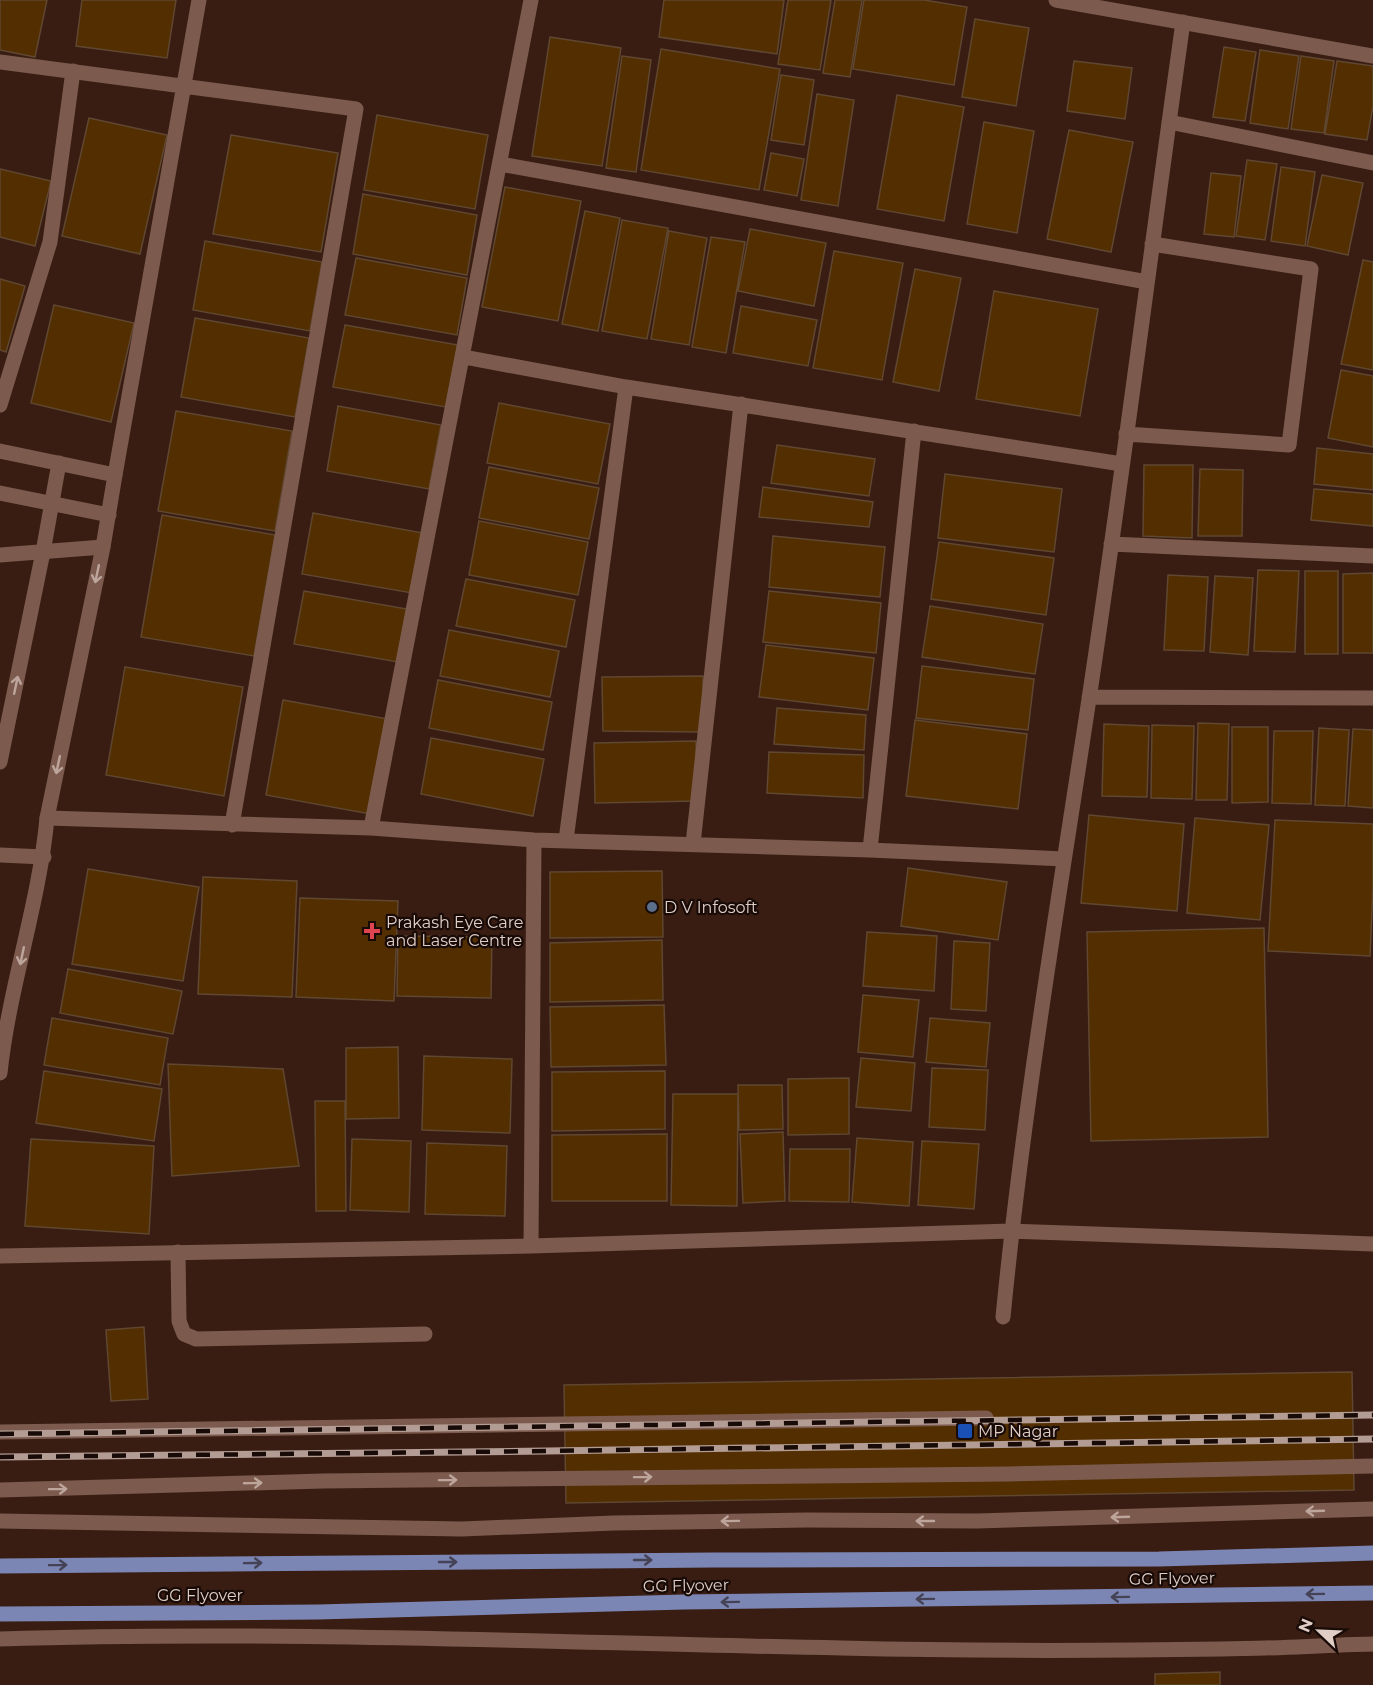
<svg xmlns="http://www.w3.org/2000/svg" width="1373" height="1685" font-family="Montserrat,sans-serif">
  <rect width="100%" height="100%" fill="#391d13"/>
  <path fill="#522e00" stroke="#5f4730" stroke-width="1.5" d="M0 0H47L35 57 0 50Z
    M82 0H176L167 58 76 46Z
    M664 0H784L777 54 659 37Z
    M788 0H831L820 70 778 64Z
    M835 0H862L850 77 823 73Z
    M864 0H924L967 7 954 85 853 69Z
    M975 19 1029 28 1016 106 962 97Z
    M550 37 621 48 602 166 532 156Z
    M1224 47 1256 52 1245 121 1213 117Z
    M661 49 780 69 759 190 641 170Z
    M1260 50 1299 56 1288 129 1250 123Z
    M622 56 651 60 636 172 606 168Z
    M1301 56 1334 61 1324 133 1291 129Z
    M1074 61 1132 68 1125 119 1067 111Z
    M1337 61 1373 66V106L1367 140 1325 134Z
    M781 75 814 80 804 145 771 140Z
    M817 94 854 100 838 206 801 200Z
    M897 95 964 107 944 221 877 209Z
    M377 115 488 135 475 209 364 190Z
    M89 118 167 135 140 254 62 236Z
    M984 122 1034 131 1017 233 967 224Z
    M1069 130 1133 142 1111 252 1047 239Z
    M231 135 338 153 321 252 213 234Z
    M771 153 804 159 797 196 764 190Z
    M1247 160 1277 164 1265 240 1236 236Z
    M1281 167 1315 172 1305 246 1271 241Z
    M0 169 51 181 35 246 0 237Z
    M1211 173 1241 176 1234 237 1204 234Z
    M1322 175 1363 183 1348 255 1307 246Z
    M505 187 581 201 558 321 482 307Z
    M363 194 477 215 467 275 353 254Z
    M585 211 620 218 598 331 562 324Z
    M622 220 668 228 647 339 602 331Z
    M750 229 826 243 814 306 738 291Z
    M669 231 707 238 689 345 651 339Z
    M711 237 745 242 726 353 692 347Z
    M205 241 322 262 310 331 193 310Z
    M834 251 903 263 882 380 813 368Z
    M356 258 467 278 457 335 345 315Z
    M1363 260 1373 262V370L1341 364Z
    M915 269 961 278 939 391 893 382Z
    M0 279 25 286 6 352 0 350Z
    M994 291 1098 309 1080 416 976 399Z
    M54 305 134 323 111 422 31 403Z
    M741 306 817 320 808 366 733 353Z
    M195 318 309 338 295 417 181 397Z
    M345 325 458 345 446 407 333 387Z
    M1341 370 1373 376V447L1328 438Z
    M499 403 610 424 598 484 487 463Z
    M338 406 441 425 429 489 327 471Z
    M176 411 292 431 275 531 158 511Z
    M777 445 875 459 869 496 771 483Z
    M1317 448 1373 454V490L1314 484Z
    M1144 465H1193L1192 538 1143 536Z
    M489 467 599 488 589 539 479 518Z
    M1200 469 1243 470 1242 536H1198Z
    M945 474 1062 489 1054 552 938 538Z
    M763 487 873 502 869 527 759 517Z
    M1314 489 1373 494V526L1311 520Z
    M313 513 423 533 412 593 302 574Z
    M162 515 275 535 254 656 141 637Z
    M479 521 588 542 578 595 469 575Z
    M773 536 885 547 880 597 769 587Z
    M939 542 1054 558 1046 615 931 599Z
    M1258 570 1299 571 1295 652 1254 651Z
    M1305 571H1338V654H1305Z
    M1373 573V653H1343V574Z
    M1168 575 1208 577 1204 651 1164 650Z
    M1215 576 1253 578 1248 655 1210 652Z
    M466 579 575 600 566 647 456 626Z
    M304 591 407 609 398 662 294 644Z
    M769 591 881 603 876 653 763 642Z
    M930 606 1043 624 1035 674 922 657Z
    M449 630 559 651 550 697 440 676Z
    M766 645 874 658 868 710 759 697Z
    M922 666 1034 679 1028 730 916 718Z
    M125 667 243 687 224 796 106 775Z
    M703 676V732L603 731 602 677Z
    M438 680 552 702 543 750 429 728Z
    M283 700 388 719 370 814 266 795Z
    M777 708 866 715 864 750 774 744Z
    M915 720 1027 734 1018 809 906 796Z
    M1198 723 1229 724 1227 800H1196Z
    M1104 724 1149 726 1147 797 1102 796Z
    M1152 725 1194 726 1192 799 1151 798Z
    M1232 727H1268V802L1232 803Z
    M1319 728 1349 730 1345 806 1315 805Z
    M1353 729 1373 730V808L1348 806Z
    M1274 731H1313L1311 804 1272 803Z
    M431 738 544 759 533 816 421 794Z
    M696 741 697 801 595 803 594 743Z
    M769 752 864 755 863 798 767 793Z
    M1089 815 1184 824 1177 911 1081 903Z
    M1195 818 1269 825 1260 920 1187 913Z
    M1275 820 1373 824V888L1370 956 1268 951Z
    M908 868 1007 882 998 940 901 926Z
    M88 869 199 887 183 981 72 964Z
    M662 871 663 937 550 938V872Z
    M203 877 297 881 292 997 198 994Z
    M300 898 398 901 394 1001 296 997Z
    M1264 928 1268 1137 1091 1141 1087 932Z
    M867 932 937 936 934 991 863 986Z
    M398 936 492 937 491 998 397 996Z
    M662 940 663 1000 550 1002V943Z
    M954 941 990 943 986 1011 951 1009Z
    M68 969 182 991 173 1034 60 1013Z
    M863 995 919 1000 913 1057 858 1052Z
    M664 1005 666 1065 551 1067 550 1007Z
    M52 1018 168 1038 160 1085 44 1065Z
    M930 1018 990 1023 986 1067 926 1062Z
    M398 1047 399 1118 346 1119V1048Z
    M424 1056 512 1059 510 1133 422 1130Z
    M861 1058 915 1063 911 1111 856 1107Z
    M168 1064 283 1069 299 1166 172 1176Z
    M932 1068 988 1070 985 1130 929 1127Z
    M44 1071 162 1089 154 1141 36 1123Z
    M665 1071V1129L552 1131V1072Z
    M849 1078V1134L788 1135V1079Z
    M738 1085H782L783 1129 739 1130Z
    M673 1094H738L737 1206 671 1205Z
    M315 1101H345L346 1211H316Z
    M783 1132 785 1201 743 1203 740 1134Z
    M667 1134V1201H552V1135Z
    M857 1138 913 1142 909 1206 852 1202Z
    M31 1139 154 1146 149 1234 25 1226Z
    M352 1139 411 1141 409 1212 350 1210Z
    M922 1141 979 1144 974 1209 918 1205Z
    M427 1143 507 1146 505 1216 425 1214Z
    M790 1149H850L849 1202 789 1201Z
    M144 1327 148 1399 111 1401 106 1330Z
    M1352 1372 1354 1490 566 1503 564 1385Z
    M1220 1672V1685H1155V1674Z"/>
  <g fill="none" stroke-linecap="round" stroke-linejoin="round">
    <path stroke="#7c5b4e" stroke-width="15" d="M0 405 50 242 73 71
      M0 555 103 547
      M0 855 44 857
      M178 1252 179 1321 184 1334 196 1339 425 1334
      M0 1432 986 1418"/>
    <path stroke="#7c5b4e" stroke-width="15" d="M1056 0 1373 56
      M0 62 356 109 232 825
      M1169 122 1373 163
      M500 164 1147 282
      M464 357 626 387 1122 464
      M1126 434 1289 445 1311 269 1152 244
      M115 475 199 0
      M1111 544 1373 556
      M1089 697 1373 698
      M47 818 371 828 534 840 870 850 1064 859
      M371 828 531 0
      M566 840 626 387
      M693 844 741 404
      M870 850 914 431
      M531 1246 534 840
      M0 1256 531 1246 1011 1231 1373 1244
      M1003 1317C1023 1110 1058 904 1089 699 1123 474 1151 248 1183 22
      M0 1639C280 1630 561 1643 842 1648 968 1651 1095 1651 1221 1649 1272 1649 1322 1645 1373 1644"/>
    <path stroke="#7c5b4e" stroke-width="15" d="M0 451 115 475 103 547 47 818C39 905 9 987 0 1073
      M0 493 109 515
      M0 762 43 552 59 463"/>
    <path stroke="#7c5b4e" stroke-width="15" d="M0 1490 323 1481 1009 1474 1373 1466
      M0 1521 462 1529 614 1523 807 1520 977 1521 1373 1509"/>
    <path stroke="#7b86b5" stroke-width="15" d="M0 1566 714 1560 1159 1559 1373 1553
      M0 1614 318 1612 684 1602 1373 1593"/>
    <defs>
      <path id="rail" d="M0 1434 1373 1415
        M0 1457 547 1451 1373 1439"/>
    </defs>
    <use href="#rail" stroke="#b29c94" stroke-width="7"/>
    <use href="#rail" stroke="#180b07" stroke-width="4.5" stroke-dasharray="14" stroke-linecap="butt"/>
  </g>
  <defs><path id="oneway-shaft" d="M-6 0H5M1.5-3L5.5 0L1.5 3" fill="none" stroke-width="1.6" stroke-linecap="round" stroke-linejoin="round" transform="scale(1.5)"/></defs>
  <g stroke="#bda59c">
    <use href="#oneway-shaft" transform="translate(97 574) rotate(102)"/>
    <use href="#oneway-shaft" transform="translate(16 685) rotate(-78)"/>
    <use href="#oneway-shaft" transform="translate(58 765) rotate(102)"/>
    <use href="#oneway-shaft" transform="translate(22 956) rotate(102)"/>
    <use href="#oneway-shaft" transform="translate(643 1477) rotate(-1)"/>
    <use href="#oneway-shaft" transform="translate(448 1480) rotate(-1)"/>
    <use href="#oneway-shaft" transform="translate(253 1483) rotate(-2)"/>
    <use href="#oneway-shaft" transform="translate(58 1489) rotate(-1)"/>
    <use href="#oneway-shaft" transform="translate(1315 1511) rotate(178)"/>
    <use href="#oneway-shaft" transform="translate(1120 1517) rotate(178)"/>
    <use href="#oneway-shaft" transform="translate(730 1521) rotate(179)"/>
    <use href="#oneway-shaft" transform="translate(925 1521) rotate(-180)"/>
  </g>
  <g stroke="#454255">
    <use href="#oneway-shaft" transform="translate(643 1560)"/>
    <use href="#oneway-shaft" transform="translate(448 1562)"/>
    <use href="#oneway-shaft" transform="translate(253 1563) rotate(-1)"/>
    <use href="#oneway-shaft" transform="translate(58 1565) rotate(-1)"/>
    <use href="#oneway-shaft" transform="translate(1315 1594) rotate(179)"/>
    <use href="#oneway-shaft" transform="translate(1120 1597) rotate(179)"/>
    <use href="#oneway-shaft" transform="translate(925 1599) rotate(179)"/>
    <use href="#oneway-shaft" transform="translate(730 1602) rotate(179)"/>
  </g>
  <circle fill="#5c6f8a" stroke="#180b07" stroke-width="2" cx="652" cy="907" r="6"/>
  <path fill="#e0444e" stroke="#180b07" stroke-width="2" d="M369 922h6v6h6v6h-6v6h-6v-6h-6v-6h6z"/>
  <rect fill="#1a4fb4" stroke="#180b07" stroke-width="2" x="957" y="1423" width="16" height="16" rx="3"/>
  <g text-anchor="middle" stroke-width="4.5" stroke-linejoin="round" paint-order="stroke">
    <g font-size="16" fill="#e0cdc6" stroke="#180b07" text-anchor="start">
      <text x="664" y="913">D V Infosoft</text>
      <text x="386" y="928">Prakash Eye Care<tspan x="386" dy="18">and Laser Centre</tspan></text>
      <text x="978" y="1437">MP Nagar</text>
    </g>
    <g font-size="16" fill="#e0cdc6" stroke="#180b07">
      <text transform="translate(1172 1578) rotate(-1)" y="6">GG Flyover</text>
      <text transform="translate(686 1585) rotate(-1)" y="6">GG Flyover</text>
      <text x="200" y="1601">GG Flyover</text>
    </g>
  </g>
  <g transform="translate(1319 1631) rotate(293)" stroke="#180b07" stroke-width="4.5" paint-order="stroke">
  <path d="M0-4.5L10 22L0 15L-10 22Z" fill="#e0cdc6"/>
  <text y="-9" font-size="16" font-weight="bold" text-anchor="middle" fill="#e0cdc6">N</text>
  </g>
</svg>
